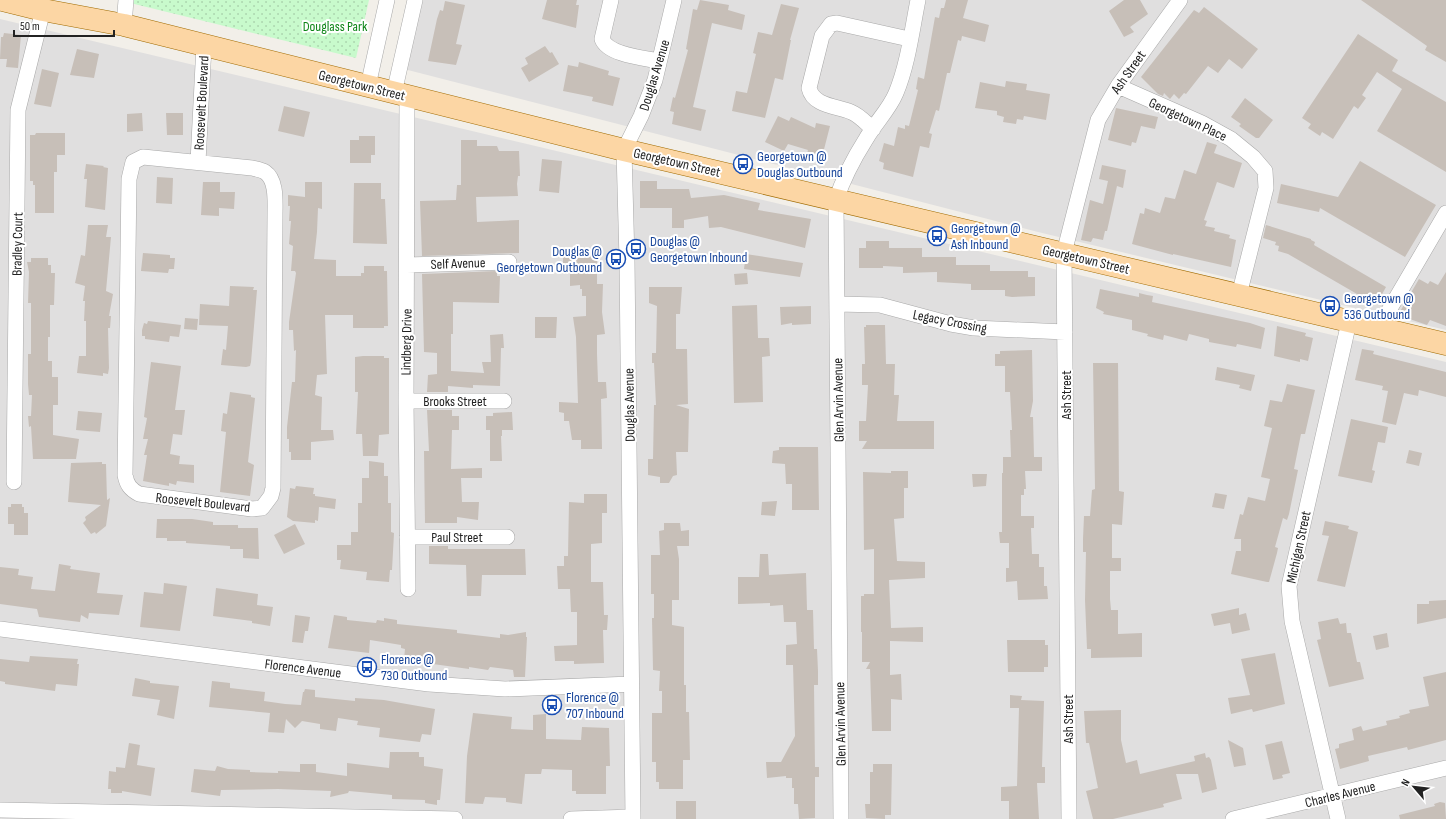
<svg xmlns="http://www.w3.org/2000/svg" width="1446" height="819" font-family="'Sofia Sans Condensed',sans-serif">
  <defs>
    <pattern id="park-dots" width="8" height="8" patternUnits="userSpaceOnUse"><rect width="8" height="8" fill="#c8facc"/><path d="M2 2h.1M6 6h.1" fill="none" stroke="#acd6af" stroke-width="1.8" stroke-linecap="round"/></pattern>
  </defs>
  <rect width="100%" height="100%" fill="#f2efe9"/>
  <path fill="#e0dfdf" d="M419 0H1446V330L1038 232 404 69Z
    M0 19 1446 362V819H0Z"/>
  <path fill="url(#park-dots)" d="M118 0H369L356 58Z"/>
  <path fill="#c7bfb8" d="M547 0H577L576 5H579L576 28 542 19Z
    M700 0 729 5 728 10 745 15 742 30 712 23 693 107 706 110 701 131 672 124 674 112 670 111 673 97 675 98 688 50 686 49 693 9 697 10Z
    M946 0H968L963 18 989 25 985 42 962 36 961 41 958 40 950 73H947L939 111 936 110 929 133 932 134 929 148 920 146 913 177 883 169 884 163 879 161 884 143 894 146 898 127 905 129V125L909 126 918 90 916 89 918 77 924 79 935 17 939 18 941 8H944Z
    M1124 0H1140L1148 14 1130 27 1134 32 1124 37 1109 11Z
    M1361 0H1446V62L1425 50 1427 46Z
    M445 1 465 5 456 44 462 45 456 65 428 61 437 19 440 10 443 11Z
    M781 4 799 8 790 40H791L783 80 775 78 765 118 732 111 736 91 747 93 756 54 753 53 758 32 772 35Z
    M1204 7 1258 49 1242 69 1229 59 1218 73 1208 66 1186 94 1184 93 1179 99 1174 94 1170 99 1164 93 1163 96 1158 94 1141 77 1194 10 1199 13Z
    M4 33 21 35 18 68 6 67 7 59H0L1 37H3Z
    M1358 34 1398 60 1392 71 1446 102V172L1377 131 1402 89 1377 72 1362 95 1366 98 1358 109 1354 106 1333 139 1322 132 1320 136 1308 128 1311 124 1302 118Z
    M545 46 550 53 552 52 559 64 529 82 521 68 528 64 525 58Z
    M77 49 99 54 94 78 70 75Z
    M579 62 609 71 608 75 620 78 613 106 592 101 593 97 563 91 568 65 578 67Z
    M42 69 59 73 51 107 34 104Z
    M1006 81 1027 84 1026 90 1050 94 1046 120 1024 116 1023 120 1017 119 1016 124 1003 122 1004 117 997 115V111L975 108 980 82 1005 87Z
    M1245 98 1273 120 1259 138H1256L1239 126 1241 124 1231 117Z
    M284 106 310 112 304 137 278 131Z
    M1116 108 1158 117 1155 129 1141 126 1136 143 1132 142 1131 146 1108 140Z
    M142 113 143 131 127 132V114Z
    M166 113H183V135H167Z
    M778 116 789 121 791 117 815 128 816 123 830 126 821 161 806 157 808 150 788 144 784 151 765 142Z
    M36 133H65V155H57V172H54V213H35V185H33V181H30V135H35Z
    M359 136H375V155H371V163H350V140H359Z
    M461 140H477V146H497L499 151H519L520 176H518L517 184 518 196 476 197 477 222 519 220V253L422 256 420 201 456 200 457 185H461Z
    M1207 142 1217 145 1214 153 1242 163 1234 188 1217 182 1204 220 1207 221 1205 226 1215 228 1214 231 1230 235 1229 238 1236 240 1231 267 1173 254V255L1132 244 1140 213 1144 214 1145 208 1160 213 1165 197 1175 199 1184 170 1196 174Z
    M542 159 562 161 559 193 539 191Z
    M1360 161 1436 205 1405 257 1320 208 1319 212 1277 203 1281 184 1338 197Z
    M86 164 104 166 103 167 108 168 105 210 85 207 87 179H84Z
    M1102 165 1126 170 1123 188 1117 186 1107 231H1105L1103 240 1093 238 1091 242 1081 240 1090 200 1103 204 1108 181 1099 179Z
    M157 177 173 178 172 204 156 203Z
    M640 181H657V189H689L691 198 724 195 760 203 758 210 811 219 805 248 721 227 709 228 708 216 684 220V228H672V208H640Z
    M203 182H220V192H235L234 209 219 208V216L201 215Z
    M305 182H322V209L318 208 317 232 314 259 336 260V276H361V273H364V266H384V271H387L388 326H384V328H353V315H325L327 374 317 375 315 395 322 397 321 430H333L334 440 311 442V460H291V452H289V439H287V427L292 382H295L296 350 294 351 293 330H289V322L296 273 295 271H291L293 246 289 244 291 221H289L290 206H288V195L305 197Z
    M354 183H381V199H385L387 244 353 243Z
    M88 225H108L106 237H111L106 291 113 294 109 316H111L110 328H108L109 368 108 374 103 373V376L77 373 79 356H86V321H84L85 301H83L85 286 75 283 81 255 85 256Z
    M1266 225 1311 239V240L1315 242 1314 245 1386 287 1376 305 1288 254 1278 251 1279 246 1275 245 1276 242 1263 238Z
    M866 241H889V248H922V257H956V265H990V271H1028V277H1035V296L1012 297 1005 296V290H971V284L937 282V272L903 273V267L883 266V268H859V248H866Z
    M563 252H593L592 260H597V284H603L602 312 605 334 597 335V354L598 382H606L607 398 601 399 602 449H581V440H572L569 421H564V413L559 412V402L578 403 576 337 573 317 586 316V296H582V289H580V285L570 286V274H563Z
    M143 253 170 255V258H175L174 269H169L168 273 141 271Z
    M746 254 803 263 800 277 744 269Z
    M31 258H48V265H51V273H55L54 305H50V337H48V361H52V377H58V405H53V435L79 439 76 459H33L31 426 29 427 28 416H31L32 395H29L28 384V354H31V303H28L29 272 27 262H31Z
    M497 271V276H500L499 303 453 302V334H451V371L484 373 482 362H491L490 335 503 334 504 348H501L500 386 473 385V388L448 386V392H427L428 375 437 374V353L424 352 422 274Z
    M1446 272V326L1430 320 1427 325 1398 315 1419 279 1428 284 1430 281 1438 285Z
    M747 273 748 284 735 285 734 274Z
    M230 286 254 287 253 290H257L251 362 250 366 246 367 221 365 223 349 226 350 228 326 199 325 200 304 229 306Z
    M649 287H682L680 314H676V349H687L688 404 676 405 689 409 688 452H676L677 475 673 476 669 483H660V477L648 475V459H653L654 405H656L654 363H652V353H656L657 306 649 303Z
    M1100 289 1139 297V293L1147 295 1153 296 1152 302 1250 323 1265 328 1261 349 1237 344 1236 347 1209 342V339L1189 334 1187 341 1164 335 1163 340 1147 336 1148 334 1132 330V320L1103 314 1104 312 1096 308Z
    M757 305 758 338H769L770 356 762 357 763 402 734 403 732 306Z
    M811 306V324L792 325V323L781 325 780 307Z
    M535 317H557L556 338H535Z
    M185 318 198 319 197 330 184 329Z
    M148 321 181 325 179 337 170 336 169 342 145 339V336H142V330L144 323 147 324Z
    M866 325H885L886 364H895L894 395H899L897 421H934V449H862L867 441H859V421H866L868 385H862V364H865L864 327H866Z
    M1277 326 1306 333 1305 336 1313 338 1308 361 1300 359V362L1274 356Z
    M1362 349 1374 351 1373 354 1446 372V397L1419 390 1418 396 1404 393 1396 425 1382 422 1388 391 1382 390 1383 386 1355 380Z
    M1032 350 1033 401 1030 417H1033L1034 457H1042V471H1025L1026 489H1024V495H1021V516H1034V528H1031L1032 554H1039V567H1044V586H1047L1048 599 1018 600 1017 581 1006 582V568H1009V543H1000L999 532H1002V473H1003V457H1011L1010 430H1012L1010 392H1005V366H995V354H1000V351Z
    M363 356H384V358H389V434L379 435 378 456H363L362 434H356L358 392H355V357Z
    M151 362 181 366 175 410H185L182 435 173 434 170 454 180 456 179 464 194 465V483L177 481 176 485 169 483V486L143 481 147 455H144L148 439H143L147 418 144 417Z
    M1093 363H1118L1119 491 1124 492 1122 525 1112 524V558H1121V571H1110V599L1111 610H1118V634L1142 633V657L1091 658V649H1087L1085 600 1086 552H1083V539L1084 516H1090L1092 490 1095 489Z
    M1217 367 1255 375 1251 391 1239 388 1240 385 1215 380Z
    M1287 384 1315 390 1305 434H1301L1294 469 1298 470 1289 514 1287 520 1283 518 1275 547 1278 548 1277 553 1269 582H1267L1231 574 1236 551H1241V539H1234L1240 514 1243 515 1248 497 1265 501 1270 479 1261 477 1272 428 1264 426 1270 400 1282 402Z
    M230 392 251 395V397L255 398 248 462 254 465 250 496 220 492 226 432 221 431 223 413 227 414Z
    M427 410H452V416H459V430H452L451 469 482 468V478H461L462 502H479L478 520 457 517V523H425L424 451H429Z
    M78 411 102 413 100 432 76 430Z
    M512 412 513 430H502V436H501L502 461H490V430H486V416H493V413Z
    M1351 419 1388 427 1385 443 1378 442 1372 470 1375 471 1372 483 1338 476Z
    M779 447H818L819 510H792V484H786L785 464 772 463 773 451 779 450Z
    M1409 450 1422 453 1419 466 1406 463Z
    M369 461 384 463V476H388V503H391V532L394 533 392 570H390L389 582 366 580 367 572 340 569 341 560H337V545H351V532H358V503H362V478H369Z
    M102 462V464H106L107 500 110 498 106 526 96 534 95 532 91 534 83 523 86 520 85 517 101 505 68 502 71 463Z
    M891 471H908V488H904V518L894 519 897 561 925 562V578L889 580 891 628 923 627V642L890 641V675L901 674 902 700 891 699V731H872L870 669H866L870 662H862V632H861V596H864V594H874V549L864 550 863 472 891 473Z
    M972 474H987L986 486 973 487Z
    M296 486 314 488 313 494H315V496L336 499 335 509 319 507 318 521 315 520V523L293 521 287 517 290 488 295 489Z
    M1215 493 1227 495 1224 509 1212 507Z
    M584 494H607V513H602V543L591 544V582H603L604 615H608L607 630H603L604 663 574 664V661H555L554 646 577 645V612H571L570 589H558L557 566H564V556H568L569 502 584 503Z
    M777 501 775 516 761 515 762 502Z
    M11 504H22V507H24V513H28V535H14V524H8V507H11Z
    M157 519H192L213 522V525H238V528H258L259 559 243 558V549H230V546L186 543V541H167V538H156Z
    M1325 521 1349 526 1348 529 1358 532 1345 587 1317 581 1329 536 1322 535Z
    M664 523H680L681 531 689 530V546H677L679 559V600H672V625L684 627V685H686V712H689L690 760H683V789H659V782H656V762H652V713H662V691H659L660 671 653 670 652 618H654V594H651V555H660L659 531 664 530Z
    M295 524 305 544 284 554 274 535Z
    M429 546H448V549H525L526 575H482L481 596H467L466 565 429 564Z
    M760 554H768L769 575 806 573 807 610H813L814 649H817L818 671V685H814L815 767H819V777H815V818L799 819 798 804H794V788H792V778H786V776L767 778 766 762H781L795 736 793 665H786V645L797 644 796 622H784L783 605 770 606V603L738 604V577H759Z
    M59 564 71 566 70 569 100 573 97 593 123 595 119 615 89 613 88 619 81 615 80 622 39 617 37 609 0 604V567L19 569 18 575 33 577 31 589 55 591Z
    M164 583 187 586 180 631 140 627 144 592 163 594Z
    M216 588 258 594 257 605 273 607 270 626 252 623V621L213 616Z
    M1446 600V618L1417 624V604H1429V601Z
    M1239 608V615L1246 613 1250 630 1232 634 1230 623 1214 626 1211 614Z
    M295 615 310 617 308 631H305L303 643 292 642Z
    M334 615 347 617V620L376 623 377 620 384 621V618L397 620V624L457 630V633L500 638V634L508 635 526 632V637H527L525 677H514L513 670 490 667 488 670 469 667V669L404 660 405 649 401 648V645L389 643 370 640 369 653 328 648Z
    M1338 618 1340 624 1346 623 1347 633H1351L1357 662H1360L1364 679 1329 687 1317 640 1321 639 1318 622Z
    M1387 633 1389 647 1376 650 1373 636Z
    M1007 640H1045V645H1048V667H1044V672H1008Z
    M1275 653 1285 704 1253 712 1252 709 1231 714 1228 698 1250 695 1241 659Z
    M30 656 78 659 77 664H79L77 686 56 684 55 691 5 684V682L0 681V659L29 662Z
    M1446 672V740L1408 750 1407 747 1368 756 1369 761 1340 769 1335 749 1339 748V744L1354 740 1352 729 1361 726 1363 731 1387 725 1386 721 1400 718 1399 716 1410 713 1409 710 1429 706 1423 677Z
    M135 678 150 681V683L179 686 174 719 157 715 160 700 132 696Z
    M212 681 230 683V688L265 692 264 701 285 704 301 705 303 692H304L305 689 315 690V697L355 701V698L384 700 435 709 431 735 422 734 420 742 379 737 380 728 357 725 358 721 338 718 336 731 320 729V724L302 721 295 728 286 719 284 733 268 732 270 713 209 707Z
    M1010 695 1022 696 1021 700 1044 701 1042 767H1045V783H1037L1039 819H1009V801H1001V787L1017 786 1019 708H1010Z
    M1121 710V740L1126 763 1137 760 1140 774 1195 761 1194 756 1205 753 1206 758 1209 757 1211 760 1217 789 1202 793 1198 774H1176L1182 799 1163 804 1164 807 1113 819H1093L1086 791 1098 788 1089 743H1086L1084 711Z
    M473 713 512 717 511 729 533 730V715L546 714V739L581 740 582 727 609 728 610 766H606V794H576V791H572V770L542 769 541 774H525L522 804 506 802V798L485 797 483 804 465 803 467 756Z
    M1228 740 1243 748 1246 765 1234 767Z
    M1282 741 1290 773 1282 775 1283 778 1273 780 1265 745Z
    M129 743 140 745 137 765 155 768 151 796 122 791V793H111V789H108L109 771 116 772V767L125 768Z
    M390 752H419V757H424V766L443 769 440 800H437V805L425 803V800L392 799V795L349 791 348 793 330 797 331 791 278 789 221 790 220 796 191 792 194 769 215 771 217 766 228 769 250 770V772L278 773V771L300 772V764H316V772L347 776V763L389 768Z
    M873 764H892L891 815H885V819L866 818 865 804H870V772H873Z
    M676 801H696V819H676Z
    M1440 802 1445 803 1446 819H1400L1399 815 1435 806 1434 804Z"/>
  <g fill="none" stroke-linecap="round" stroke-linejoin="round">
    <defs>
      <path id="minor" d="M611 0 602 39C608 55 644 58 659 61
        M124 25 126 0
        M368 86 387 0
        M1118 86 1202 123 1231 139 1253 157 1265 171 1266 188 1239 295
        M394 93 415 0
        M407 96 406 401 408 589
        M873 129C866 123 859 115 851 112 836 106 813 106 809 88L822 36 831 24 837 23 909 39
        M143 157 252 168C256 169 262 170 265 172 277 180 275 202 275 215L273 488 271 496 262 508 252 509 139 494C130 489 127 485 125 475L129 179 133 162Z
        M198 162 204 45
        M407 265 509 262
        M837 304 880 305 951 324 974 328 1065 332
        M1378 329 1446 213
        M406 401H504
        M14 482 18 110 43 10
        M407 537H507
        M0 629 429 684 505 689 631 684
        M0 810 455 819
        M571 819 633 817
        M633 819 627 260 624 150 641 116 655 80 674 0
        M841 819 836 200C843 179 854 158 866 139 875 123 889 110 896 93 908 64 912 30 918 0
        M1069 819 1064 253 1098 120 1118 86 1180 0
        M1233 819 1446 768
        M1338 819 1292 621 1289 586 1349 322"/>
      <path id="primary" d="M2 0 43 10 124 25 624 150 1446 344"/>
    </defs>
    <use href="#minor" stroke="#a9a9a9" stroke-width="16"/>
    <use href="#primary" stroke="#a06b00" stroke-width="23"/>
    <use href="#minor" stroke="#fff" stroke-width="15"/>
    <use href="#primary" stroke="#fcd6a4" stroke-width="22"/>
  </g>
  <defs>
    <symbol id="bus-ring" viewBox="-11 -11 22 22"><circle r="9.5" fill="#fff" stroke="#1a4fb4" stroke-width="1.5"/><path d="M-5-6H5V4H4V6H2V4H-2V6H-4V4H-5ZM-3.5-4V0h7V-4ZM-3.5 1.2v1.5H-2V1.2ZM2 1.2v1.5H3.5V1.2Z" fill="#1a4fb4"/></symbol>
  </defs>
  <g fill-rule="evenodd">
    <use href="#bus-ring" x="732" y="153" width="22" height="22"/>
    <use href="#bus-ring" x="926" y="225" width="22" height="22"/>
    <use href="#bus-ring" x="625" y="238" width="22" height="22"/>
    <use href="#bus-ring" x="605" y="248" width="22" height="22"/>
    <use href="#bus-ring" x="1319" y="295" width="22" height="22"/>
    <use href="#bus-ring" x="356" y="656" width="22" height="22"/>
    <use href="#bus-ring" x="541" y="694" width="22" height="22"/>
  </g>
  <g text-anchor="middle" stroke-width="4" stroke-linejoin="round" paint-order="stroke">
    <g font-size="14" fill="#0c8416" stroke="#fff">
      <text x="335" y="31">Douglass Park</text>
    </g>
    <g font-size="14" fill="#222" stroke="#fff">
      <text transform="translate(1128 72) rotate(-55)" y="5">Ash Street</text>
      <text transform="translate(654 75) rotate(-73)" y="5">Douglas Avenue</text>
      <text transform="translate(362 85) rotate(14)" y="5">Georgetown Street</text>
      <text transform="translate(201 103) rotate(-87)" y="5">Roosevelt Boulevard</text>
      <text transform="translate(1188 119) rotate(25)" y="5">Georgetown Place</text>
      <text transform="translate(677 162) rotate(13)" y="5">Georgetown Street</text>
      <text transform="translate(17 244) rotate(-89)" y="5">Bradley Court</text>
      <text transform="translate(1086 259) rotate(13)" y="5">Georgetown Street</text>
      <text transform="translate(458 263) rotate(-2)" y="5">Self Avenue</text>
      <text transform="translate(950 321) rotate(11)" y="5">Legacy Crossing</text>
      <text transform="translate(406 342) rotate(-89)" y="5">Lindberg Drive</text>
      <text transform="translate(1066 395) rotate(-90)" y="5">Ash Street</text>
      <text transform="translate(838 400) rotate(-91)" y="5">Glen Arvin Avenue</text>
      <text x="455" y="406">Brooks Street</text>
      <text transform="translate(629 405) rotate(-91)" y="5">Douglas Avenue</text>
      <text transform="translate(203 502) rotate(6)" y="5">Roosevelt Boulevard</text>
      <text x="457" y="542">Paul Street</text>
      <text transform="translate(1298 547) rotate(-78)" y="5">Michigan Street</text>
      <text transform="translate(303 668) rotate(7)" y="5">Florence Avenue</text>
      <text transform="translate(1068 719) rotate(-90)" y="5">Ash Street</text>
      <text transform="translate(840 724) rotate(-91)" y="5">Glen Arvin Avenue</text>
      <text transform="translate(1340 794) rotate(-14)" y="5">Charles Avenue</text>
    </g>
    <g font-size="14" fill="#164399" stroke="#fff" text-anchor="start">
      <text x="757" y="161">Georgetown @<tspan x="757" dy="16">Douglas Outbound</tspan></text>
      <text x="951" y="233">Georgetown @<tspan x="951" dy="16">Ash Inbound</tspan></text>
      <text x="650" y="246">Douglas @<tspan x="650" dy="16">Georgetown Inbound</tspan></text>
      <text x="602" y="256" text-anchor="end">Douglas @<tspan x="602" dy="16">Georgetown Outbound</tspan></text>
      <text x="1344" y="303">Georgetown @<tspan x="1344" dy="16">536 Outbound</tspan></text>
      <text x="381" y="664">Florence @<tspan x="381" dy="16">730 Outbound</tspan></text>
      <text x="566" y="702">Florence @<tspan x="566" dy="16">707 Inbound</tspan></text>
    </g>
  </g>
  <g transform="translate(1414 787) rotate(298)" stroke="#ffffff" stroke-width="3" paint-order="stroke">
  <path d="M0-3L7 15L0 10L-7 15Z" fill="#222222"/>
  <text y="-6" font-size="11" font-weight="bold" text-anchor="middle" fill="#222222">N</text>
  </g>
  <path d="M14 30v6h100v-6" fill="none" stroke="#222222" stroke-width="2"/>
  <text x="20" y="30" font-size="12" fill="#222222" stroke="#ffffff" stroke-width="3" paint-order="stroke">50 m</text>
</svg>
